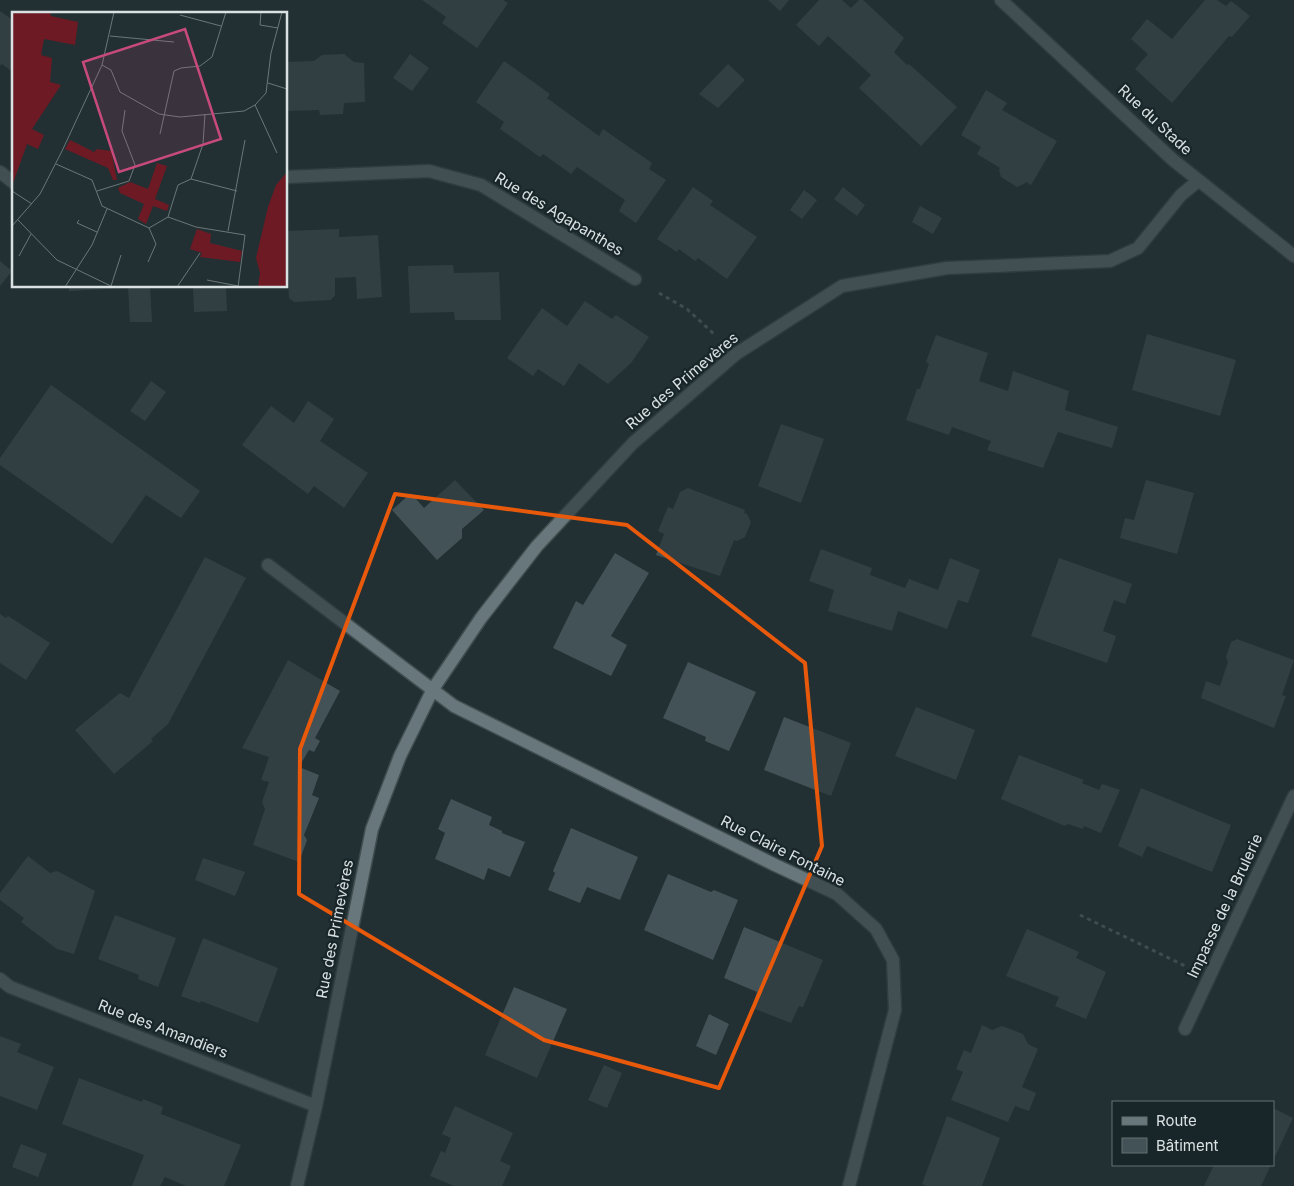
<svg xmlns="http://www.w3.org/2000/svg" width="1294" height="1186" font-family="Inter,sans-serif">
  <rect width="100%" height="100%" fill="#223033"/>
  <path fill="#435256" d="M422 0H503L508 3 477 48 442 23 446 17Z
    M768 0H789L780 11Z
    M819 0H842L851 8 859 0H863L904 38 894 52 907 65 909 64 957 107 921 146 859 88 871 75 828 36 819 46 796 25Z
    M1205 0H1217L1226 6 1231 1 1250 16 1232 37 1229 36 1172 103 1135 69 1148 54 1131 39 1147 19 1172 39Z
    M0 11 14 21V73L2 64 0 66Z
    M344 54 354 62 364 63 365 102 344 103 343 114 320 115 319 110 288 111 286 62 314 61 322 55Z
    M410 54 429 68 412 91 393 78Z
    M504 61 550 94 547 98 599 136 603 129 652 163 649 169 666 180 636 223 619 211 625 200 577 167 571 174 543 154 540 157 500 129 504 122 476 102Z
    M728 64 745 80 718 108 699 94Z
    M986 90 1007 103 1002 110 1057 141 1031 185 1026 182 1024 184 1017 187 1001 177 999 170 1000 168 977 154 981 147 961 135Z
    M693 187 713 201 710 205 757 237 727 279 698 258 695 261 679 249 677 252 657 239Z
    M843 187 865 205 857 216 834 199Z
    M804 190 817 200 802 219 790 210Z
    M920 206 942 218 933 234 912 222Z
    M339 229V237L378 235 382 297 357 299 356 277 335 278V295L331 300 294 302 289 298 286 231Z
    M0 261 12 271 0 286Z
    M453 265 454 273 499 272 501 320H455L454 312 410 313 408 266Z
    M69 286H127V288L69 291Z
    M128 286H150L152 322H130Z
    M193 286H226L227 311 194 312Z
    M585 301 612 319 616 315 649 337 631 363 608 384 579 363 564 386 538 369 533 376 507 358 542 308 567 326Z
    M1147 334 1236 360 1220 416 1132 390Z
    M936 335 988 353 979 381 1008 391 1013 371 1069 391 1065 410 1118 427 1112 448 1058 432 1043 468 987 450 991 441 952 427 949 435 906 420 917 389H920L929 364 926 362Z
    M151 381 166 392 145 421 130 411Z
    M51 385 200 491 181 518 146 495 112 544 0 465V458Z
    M308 401 334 419 320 441 368 473 344 508 314 486 308 494 242 445 271 406 294 423Z
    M781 424 824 439 801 503 758 486Z
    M455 480 484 510 462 529V538L437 560 392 510 411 493 424 508Z
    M1146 480 1194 493 1177 554 1120 538 1125 518 1134 520Z
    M688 488 745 510 744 513 747 514 751 522 745 537 737 541 734 540 720 576 656 555 664 534 658 531 668 507 673 509 680 492Z
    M821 549 872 568 870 575 905 588 909 579 938 590 950 558 980 570 968 603 958 600 947 629 898 611 892 631 828 611 834 590 809 581Z
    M615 553 649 573 611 636 627 645 611 676 553 648 576 601 583 605Z
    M205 557 246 578 168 724 151 739 153 741 114 774 75 730 120 693 129 698Z
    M1059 558 1132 584 1125 604 1114 600 1103 631 1116 636 1107 663 1031 636Z
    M0 614 6 618 8 616 50 643 26 680 0 663Z
    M1237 639 1294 660 1282 695 1286 696 1274 728 1201 698 1206 681 1220 686 1228 662 1226 657 1231 642Z
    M288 660 340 691 315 738 320 741 314 752 309 750 299 767 319 775 312 795 319 798 304 835 307 840 299 862 253 845 265 809 262 802 269 782 261 780 269 757 242 748Z
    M688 662 756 692 729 751 705 741 706 737 663 718Z
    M916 707 975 730 956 780 895 756Z
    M784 717 851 743 831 796 764 770Z
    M1019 755 1084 780 1082 783 1099 790 1102 784 1120 790 1101 833 1084 826 1083 829 1068 824 1065 826 1001 799Z
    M1141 788 1231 825 1212 872 1147 846 1142 857 1118 846Z
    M451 799 492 817 489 825 502 831V833L525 842 510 877 488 868 484 880 435 859 445 833 438 829Z
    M571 828 638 857 620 900 587 887 580 903 548 890 555 873 553 871Z
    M28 856 50 873 57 871 95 891 74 954 57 949 21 922 24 918 0 900V893Z
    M203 858 245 872 235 896 195 880Z
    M668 874 711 892 714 890 738 900 713 960 644 930Z
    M115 915 176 938 158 987 138 979 139 975 98 959Z
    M744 927 823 960 803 1007 799 1006 791 1023 752 1008 757 992 724 978Z
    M1027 929 1079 952 1076 958 1106 972 1086 1019 1055 1006 1059 997 1006 976Z
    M203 938 278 968 258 1023 201 1001 200 1003 181 996Z
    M514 987 567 1009 537 1078 485 1055Z
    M709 1014 729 1024 716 1055 696 1046Z
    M982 1025 992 1030 1002 1026 1023 1034 1028 1044 1038 1049 1022 1087 1036 1093 1029 1111 1015 1106 1008 1122 951 1100 963 1072 956 1069 964 1050 971 1053Z
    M0 1036 21 1044 17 1052 54 1067 37 1110 0 1096Z
    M604 1065 622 1073 607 1108 588 1100Z
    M79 1078 142 1102 143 1099 163 1107 161 1114 241 1145 224 1186H186L165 1177 160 1186H132L144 1155 62 1124Z
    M455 1106 513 1133 500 1161 511 1166 502 1186H454L430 1176 441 1151 445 1153 451 1138 442 1134Z
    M1273 1108 1293 1118 1273 1161Z
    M947 1116 1000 1138 982 1186H926L922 1184Z
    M21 1144 47 1154 38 1177 12 1167Z
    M1214 1165H1271L1261 1186H1204Z"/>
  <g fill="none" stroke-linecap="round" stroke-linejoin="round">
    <defs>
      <path id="street" d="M0 172 14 183
        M286 177 429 171 481 185 635 279
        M268 565 454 706 775 865 837 894 876 929 893 960 895 1010 849 1186
        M0 979 10 987 316 1106
        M1185 1029 1294 796
        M297 1186 316 1106 372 829 400 756 433 689 481 618 537 546 633 443 736 354 842 286 947 268 1110 261 1138 248 1181 195 1198 181"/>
      <path id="secondary" d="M1001 0 1173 160 1294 256"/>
    </defs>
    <use href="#street" stroke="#404c4e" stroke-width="15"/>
    <use href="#secondary" stroke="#404c4e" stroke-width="15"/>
    <path stroke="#636f71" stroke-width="3" stroke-dasharray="4 4" stroke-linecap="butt" d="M659 293 687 309 715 335
      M1080 915 1185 966"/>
    <use href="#street" stroke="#67777b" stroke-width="12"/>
    <use href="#secondary" stroke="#67777b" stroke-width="12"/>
  </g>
  <path d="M0 0H1294V1186H0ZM395 494 627 525 805 663 822 846 719 1088 544 1040 299 894 300 749Z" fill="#223033" fill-opacity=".55" fill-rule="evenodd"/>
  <path fill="none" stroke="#e8590c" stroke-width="4" stroke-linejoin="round" d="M395 494 627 525 805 663 822 846 719 1088 544 1040 299 894 300 749Z"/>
  <g text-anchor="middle" stroke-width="4.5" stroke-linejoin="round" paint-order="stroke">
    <g font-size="15" fill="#d9e1e3" stroke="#182629">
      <text transform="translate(1155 120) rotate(43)" y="5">Rue du Stade</text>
      <text transform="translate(559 214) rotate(31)" y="5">Rue des Agapanthes</text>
      <text transform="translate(682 381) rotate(-40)" y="5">Rue des Primevères</text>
      <text transform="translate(783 851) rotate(27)" y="5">Rue Claire Fontaine</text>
      <text transform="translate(1225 906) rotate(-65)" y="5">Impasse de la Brulerie</text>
      <text transform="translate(335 929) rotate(-79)" y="5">Rue des Primevères</text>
      <text transform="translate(163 1029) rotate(21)" y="5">Rue des Amandiers</text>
    </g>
  </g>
  <g transform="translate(12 12)">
    <rect width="275" height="275" fill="#223033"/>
    <path d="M0 0H38L39 4 66 10 63 33 32 27 29 43 40 46 38 70 49 73 20 117 32 123 26 137 15 132 0 174ZM58 128 82 140 85 137 99 139 105 168H101L96 156 53 137ZM145 151 155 154 143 187 157 193 155 199 141 194 134 212 126 207 132 192 108 181 106 176 118 170 136 177ZM275 160V275H246L248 261 244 246 256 195 264 173ZM185 217 199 222 198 231 230 239 228 250 188 245 190 241 178 237Z" fill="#6e1a24"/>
    <path fill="none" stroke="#6b7779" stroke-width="1" d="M249 0 248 13 266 16M168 3 209 14M98 24 162 30M90 53 99 58 108 80 147 102 168 105 232 99 243 93 254 81 259 41 270 0M256 71 275 77M243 93 265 141M148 122 162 59 169 56 188 54 200 45 214 0M44 152 80 168 90 194 137 216 156 205 184 215 233 223 226 275M179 167 225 179M0 179 20 192M85 179 117 169 123 153 110 119 113 98M156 205 166 173 179 167 191 132 193 102M6 208 45 248 101 275M67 208 65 211 85 220M0 214 28 182 50 139 90 53 102 0M216 219 233 128M7 244 19 222M136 250 144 232 137 216M195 268 226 274M99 274 109 243M53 275 80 233 95 197M165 275 188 241"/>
    <path fill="#c84a7d" fill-opacity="0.15" stroke="#c84a7d" stroke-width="2.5" d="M173 17 209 127 107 160 71 50Z"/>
    <rect width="275" height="275" fill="none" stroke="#d9e1e3" stroke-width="2.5"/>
  </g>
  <rect x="1112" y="1101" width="162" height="65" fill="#182629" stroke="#657173"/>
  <rect x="1122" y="1117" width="25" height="8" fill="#67777b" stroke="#657173"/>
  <text x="1156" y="1126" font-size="15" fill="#d9e1e3">Route</text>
  <rect x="1122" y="1138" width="25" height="15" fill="#435256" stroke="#657173"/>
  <text x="1156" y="1151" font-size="15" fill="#d9e1e3">Bâtiment</text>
</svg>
